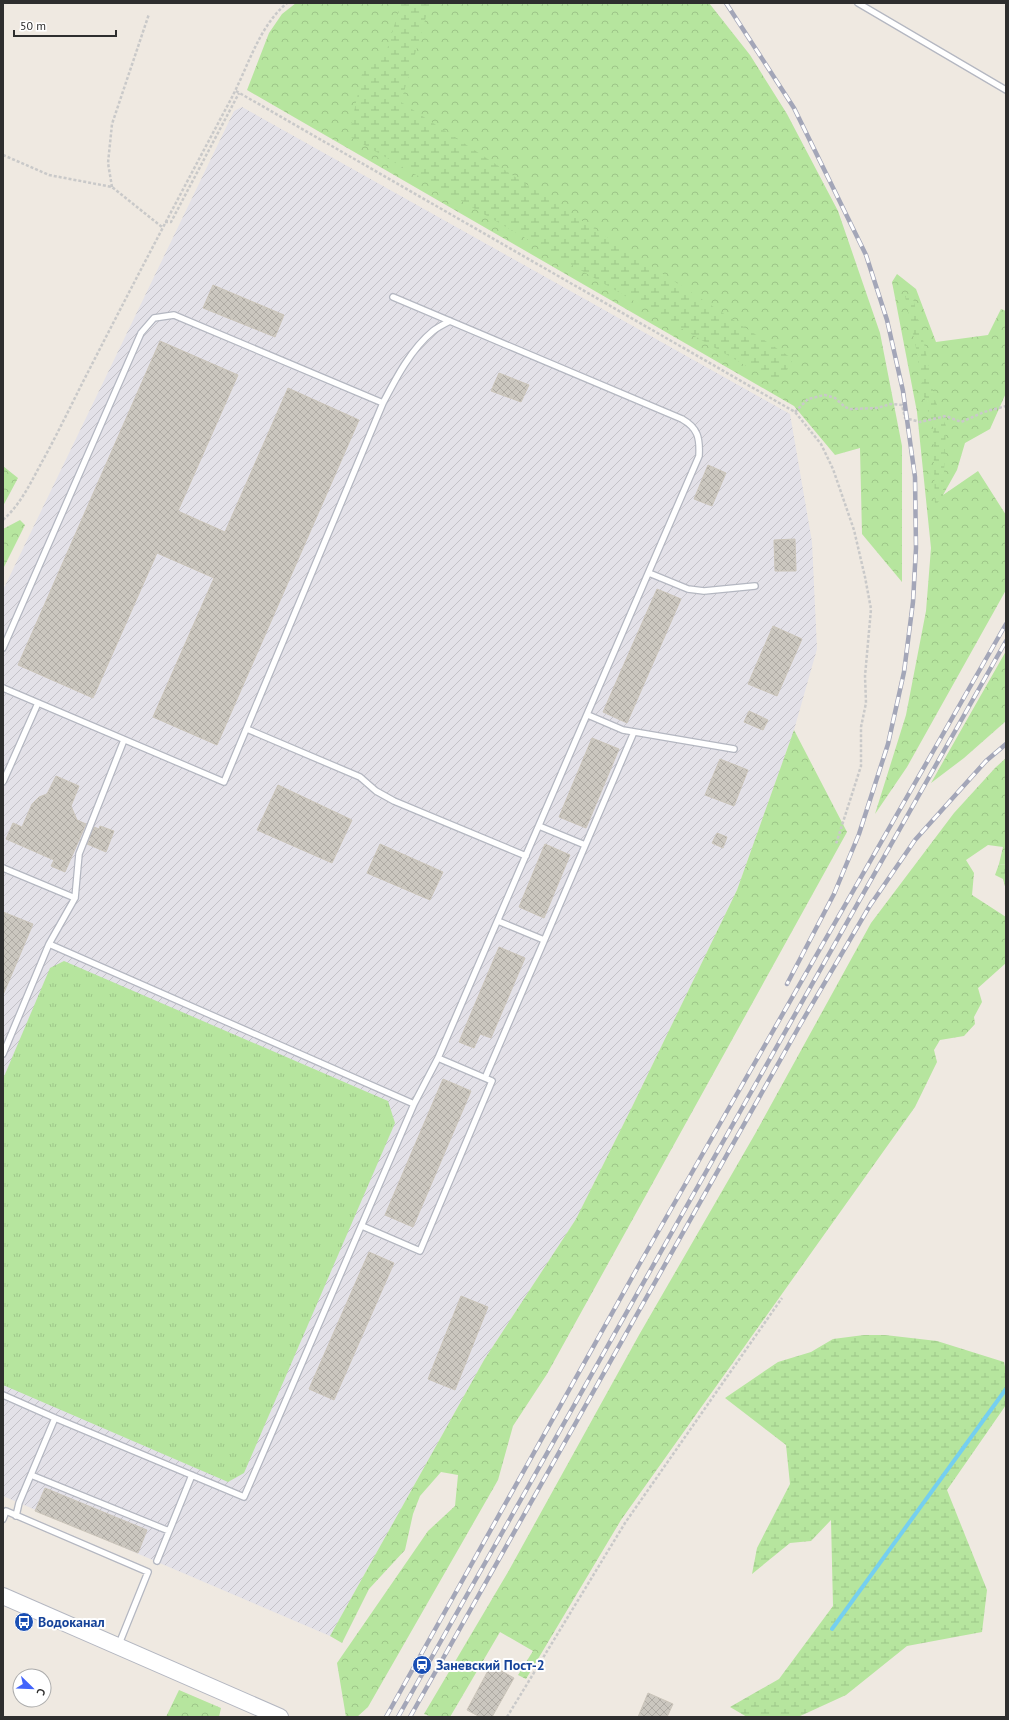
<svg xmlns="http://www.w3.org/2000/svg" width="1009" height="1720" font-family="'PT Sans',sans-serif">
  <defs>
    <pattern id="industrial-furrows" width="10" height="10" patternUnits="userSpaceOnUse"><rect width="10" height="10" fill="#e3e1e8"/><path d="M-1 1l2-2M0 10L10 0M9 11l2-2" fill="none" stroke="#c3c1c7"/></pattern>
    <pattern id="grass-tufts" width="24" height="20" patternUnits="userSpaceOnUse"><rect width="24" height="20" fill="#b6e59e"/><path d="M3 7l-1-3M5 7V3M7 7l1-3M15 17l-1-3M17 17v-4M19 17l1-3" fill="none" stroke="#9dc588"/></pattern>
    <pattern id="forest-crowns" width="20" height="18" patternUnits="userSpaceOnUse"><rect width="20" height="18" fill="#b6e59e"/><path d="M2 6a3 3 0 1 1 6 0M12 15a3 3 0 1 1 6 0" fill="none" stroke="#9dc588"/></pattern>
    <pattern id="wetland-marsh" width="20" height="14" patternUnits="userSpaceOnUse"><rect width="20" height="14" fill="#b6e59e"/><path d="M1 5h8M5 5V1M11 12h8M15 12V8" fill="none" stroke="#9dc588"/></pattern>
    <pattern id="building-cross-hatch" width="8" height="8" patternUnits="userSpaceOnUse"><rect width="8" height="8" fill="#cbc7bf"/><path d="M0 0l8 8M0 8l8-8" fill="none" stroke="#afaba4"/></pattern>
  </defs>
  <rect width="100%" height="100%" fill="#efe9e1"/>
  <path fill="url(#industrial-furrows)" d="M242 107 790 414 812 542 817 649 794 730 737 890 632 1107 576 1219 484 1360 330 1636 3 1496V590L234 111Z"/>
  <path fill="url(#grass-tufts)" d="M64 961 388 1101 395 1123 244 1473 228 1482 3 1385V1079L50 968Z"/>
  <path fill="url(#forest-crowns)" d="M296 3H709L750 55 787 114 838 211 880 333 902 446V582L862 534 860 448 835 455 794 406 247 90 269 33 282 14Z
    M897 274 916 289 936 342 988 335 1001 309 1006 311V393L990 429 965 443 957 470 943 495 978 471 1006 515V590L907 767 875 814 906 715 926 611 931 548 917 412 892 282Z
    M3 466 18 478 3 506Z
    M20 520 25 525 3 569V529Z
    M1006 651V721L964 758 931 783Z
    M794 730 847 832 547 1374 513 1426 498 1480 368 1707 357 1717H346L337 1663 428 1531 455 1506 458 1475 441 1472 420 1496 413 1514 405 1550 369 1589 342 1643 330 1636 484 1360 576 1219 632 1107 737 890Z
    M1006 758V865L999 864 1003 847 988 845 966 860 974 873 972 895 1006 917V963L978 988 982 1002 974 1017 975 1024 964 1036 940 1040 934 1050 937 1062 915 1107 621 1520 526 1679 518 1675 533 1651 500 1632 450 1717H432L424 1714 508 1572 639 1335 755 1134 871 923 954 813 995 768Z
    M179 1690 221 1708 219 1717H166Z"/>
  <path fill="url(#wetland-marsh)" d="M401 3H430L401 102 793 359 779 385 349 136 363 69 386 53Z
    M912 294 925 348 935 400 946 426 943 496 935 506 933 428 924 396 916 348 905 296Z
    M999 864 1006 865V890L1003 879 995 875Z
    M864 1335H885L937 1341 1004 1362 1006 1372V1405L947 1490 987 1590 982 1632 907 1646 846 1695 798 1717H747L730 1707 779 1679 833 1606 831 1520 811 1541 790 1543 752 1574 757 1548 790 1484 786 1445 725 1398 778 1362 811 1352 833 1339Z"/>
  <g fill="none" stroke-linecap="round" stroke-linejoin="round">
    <path stroke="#75cff0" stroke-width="4" d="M832 1629 1006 1389"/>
  </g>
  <path fill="url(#building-cross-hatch)" stroke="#cbc5ba" d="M213 285 284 315 275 337 203 308Z
    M160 341 238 375 178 511 225 532 288 388 359 420 217 745 153 717 214 578 157 553 93 698 18 665Z
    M499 373 529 385 521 402 491 391Z
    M708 465 726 473 712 506 694 499Z
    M795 539 796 571H775L774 540Z
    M657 589 681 599 627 723 603 712Z
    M773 626 802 639 777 696 748 684Z
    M749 711 768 720 763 730 744 722Z
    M592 738 619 749 586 828 559 817Z
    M720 759 748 770 734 806 705 795Z
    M56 776 79 786 71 806 77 820 86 824 65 872 51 866 54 860 6 839 13 823 22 827 32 804 39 797 47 794Z
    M278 785 352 820 332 863 257 830Z
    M100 826 114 831 106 852 87 844 94 827 99 829Z
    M717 833 727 837 723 848 712 843Z
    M380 844 443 872 430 900 367 873Z
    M545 844 570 855 544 918 519 907Z
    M3 912 33 924 3 995Z
    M499 947 525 958 491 1038 480 1034 474 1048 459 1042Z
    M443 1079 471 1091 413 1227 385 1215Z
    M369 1252 394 1263 334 1400 309 1389Z
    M461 1296 488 1307 455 1390 428 1379Z
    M45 1488 147 1530 138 1553 35 1511Z
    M491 1665 514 1678 492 1717H480L467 1710Z
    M648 1693 673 1704 667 1717H638Z"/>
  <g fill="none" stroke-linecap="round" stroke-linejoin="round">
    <defs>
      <path id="lane" d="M858 3 1006 90
        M649 573 688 589 704 591 755 586
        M3 648 141 333 154 318 174 315 383 403
        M3 688 224 782 383 403C396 378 411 349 433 331 438 327 444 324 450 321
        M588 715 623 730 734 749
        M247 729 360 777 376 791 394 801 526 856
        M3 782 38 703
        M539 826 585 845
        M3 868 75 898 49 944 3 1054
        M75 898 79 854 124 740
        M498 921 544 940
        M49 944 414 1104
        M485 1078 634 732
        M362 1226 420 1251 492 1081 438 1058
        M3 1395 55 1418 19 1503 16 1516
        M55 1418 244 1497 414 1104 438 1058 699 456C700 438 698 428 682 419L393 297
        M31 1475 169 1531
        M3 1519 6 1511 148 1572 119 1644
        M157 1561 192 1475"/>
      <path id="secondary" d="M3 1596 280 1717"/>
    </defs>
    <use href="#lane" stroke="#b4b7c1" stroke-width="8"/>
    <use href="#secondary" stroke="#b4b7c1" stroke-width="18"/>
    <path stroke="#c9c9c9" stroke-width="2.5" stroke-dasharray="3 2" stroke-linecap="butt" d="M236 91 795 412 821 444 833 469 854 530 865 577 871 609 865 676 866 703 861 727V766L836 844
      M3 155 49 175 112 187 162 227
      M112 187 108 163 112 124 149 14
      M165 222H171L239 93
      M795 412 808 399 825 395 835 398 845 407 850 409 877 408 891 404 902 405 905 418 920 422 946 416 961 422 984 412 1006 406
      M3 520C21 504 31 482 43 460 59 431 73 401 88 372 135 280 183 189 231 99 248 67 259 26 287 3
      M507 1717 625 1523 782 1298"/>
    <use href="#lane" stroke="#fff" stroke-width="5.5"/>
    <use href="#secondary" stroke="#fff" stroke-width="16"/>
    <defs>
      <path id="rail" d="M726 3 794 108 866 255 887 320 903 391 915 477 916 548 913 602 904 672 888 744 859 834 834 894 787 984
        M869 907 915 840 986 761 1006 744
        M386 1717 639 1265 1006 624
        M398 1717 1006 641
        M410 1717 800 1025 872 902"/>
    </defs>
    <use href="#rail" stroke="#a3a6b8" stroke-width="4.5"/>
    <use href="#rail" stroke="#fff" stroke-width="3" stroke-dasharray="9" stroke-linecap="butt"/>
  </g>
  <defs>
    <symbol id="bus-disc" viewBox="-11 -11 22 22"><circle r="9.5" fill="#1a4fb4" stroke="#fff"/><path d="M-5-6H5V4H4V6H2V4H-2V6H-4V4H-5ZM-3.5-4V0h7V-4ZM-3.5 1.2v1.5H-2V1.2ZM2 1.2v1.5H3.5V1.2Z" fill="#fff"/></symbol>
    <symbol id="station-disc" viewBox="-11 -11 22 22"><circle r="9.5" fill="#1a4fb4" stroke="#fff"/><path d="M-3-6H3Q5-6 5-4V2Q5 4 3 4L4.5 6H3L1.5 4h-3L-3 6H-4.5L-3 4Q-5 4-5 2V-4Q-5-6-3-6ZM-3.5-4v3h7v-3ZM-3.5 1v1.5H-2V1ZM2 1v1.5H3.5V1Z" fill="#fff"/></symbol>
  </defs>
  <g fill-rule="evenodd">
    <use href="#bus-disc" x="13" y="1611" width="22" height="22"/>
    <use href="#station-disc" x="411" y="1654" width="22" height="22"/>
  </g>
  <g text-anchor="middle" stroke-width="4" stroke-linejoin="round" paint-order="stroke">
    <g font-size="14" font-weight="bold" fill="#164399" stroke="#fff" text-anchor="start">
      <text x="38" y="1627">Водоканал</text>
      <text x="436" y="1670">Заневский Пост-2</text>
    </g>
  </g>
  <rect width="1009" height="1720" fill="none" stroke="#2e2e2e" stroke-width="8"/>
  <g transform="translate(32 1688) rotate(113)"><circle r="19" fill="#ffffff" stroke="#ababab"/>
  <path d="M0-3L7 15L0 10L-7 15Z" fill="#4264fb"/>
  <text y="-6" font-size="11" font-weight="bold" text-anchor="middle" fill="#2e2e2e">С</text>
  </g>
  <path d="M14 30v6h102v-6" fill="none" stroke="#2e2e2e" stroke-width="2"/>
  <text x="20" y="30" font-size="12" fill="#2e2e2e" stroke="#ffffff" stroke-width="3" paint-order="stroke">50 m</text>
</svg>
